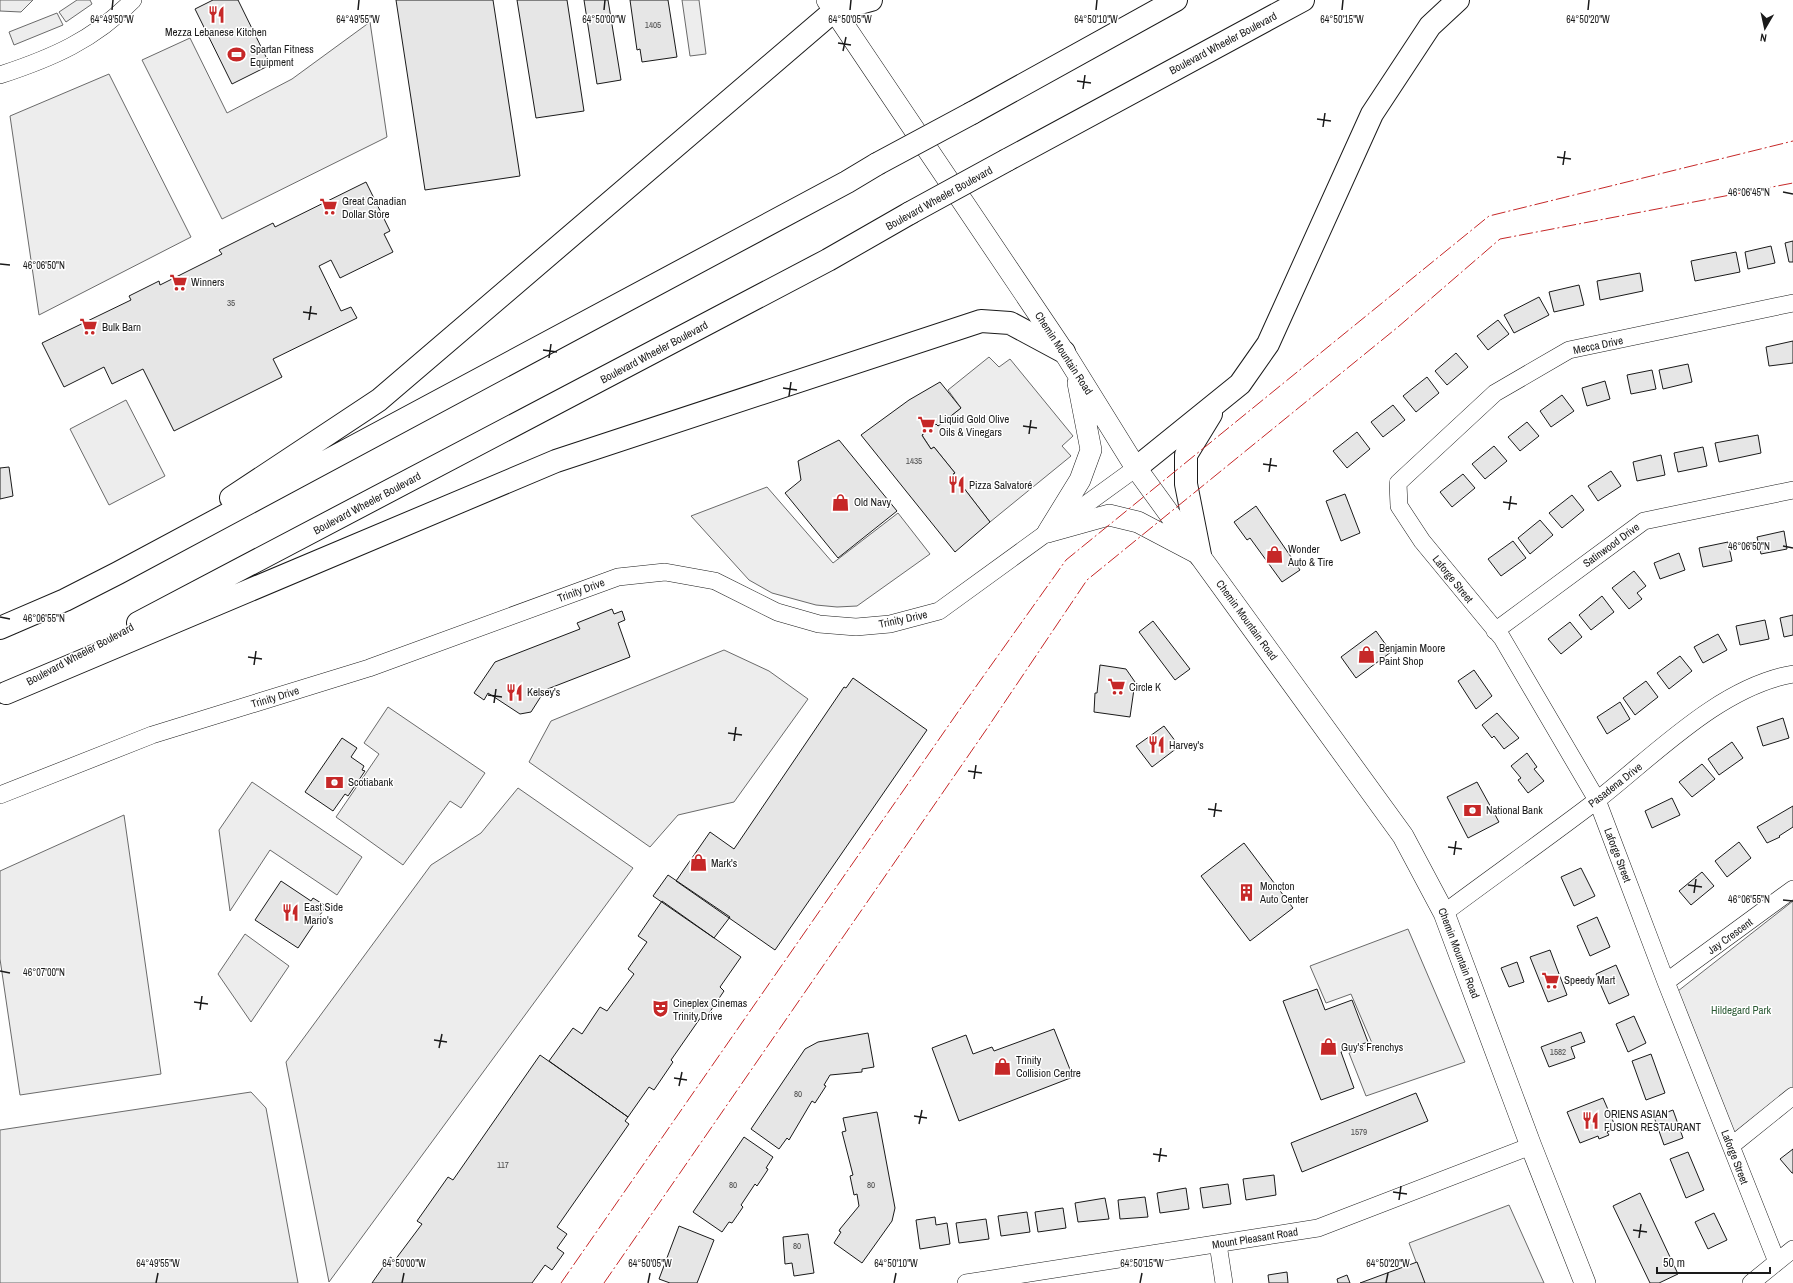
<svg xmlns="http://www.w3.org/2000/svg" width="1793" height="1283" font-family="'Archivo Narrow',sans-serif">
  <rect width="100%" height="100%" fill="#fff"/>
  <path fill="#ededed" stroke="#6a6a6a" d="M0 0H33L21 12 0 11Z
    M77 0H90L92 4 66 22 59 12Z
    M682 0H699L706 54 690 56Z
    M57 13 63 25 14 45 9 32Z
    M370 22 387 137 222 219 142 60 190 38 227 113 292 79Z
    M109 74 191 237 39 315 10 116Z
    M989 357 999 367 1010 359 1073 436 1062 446 1071 456 990 522 953 474 955 473 934 447 931 449 922 435 936 424 938 426 961 408 948 390Z
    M126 400 165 476 109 505 70 429Z
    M767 487 833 563 898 513 930 554 857 606 837 607 816 605 772 593 749 580 691 516Z
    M724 650 769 671 808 699 734 802 678 815 650 847 529 762 551 721Z
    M388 707 485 773 461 808 450 801 403 865 336 817 379 754 364 743Z
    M252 782 362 857 337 895 270 850 230 911 219 830Z
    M518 788 633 868 329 1282 286 1062 431 865 481 833Z
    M124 815 161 1074 20 1095 0 959V871Z
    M1793 901V1088L1734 1136 1678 991Z
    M1408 929 1465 1062 1366 1096 1349 1053 1372 1043 1351 994 1326 1003 1310 966Z
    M245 934 289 966 251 1022 218 974Z
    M251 1092 266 1108 298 1283H0V1130Z
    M1509 1205 1544 1283H1424L1409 1243Z"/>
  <path fill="#e6e6e6" stroke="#1a1a1a" d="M213 0H238L270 65 232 84 195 9Z
    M396 0H493L520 176 425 190Z
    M517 0H567L584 111 536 118Z
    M584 0H608L621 80 597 84Z
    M630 0H668L677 57 642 62 640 49 637 50Z
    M366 182 390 231 384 234 393 252 340 278 331 260 319 266 341 311 351 307 357 318 273 359 282 377 174 431 143 369 112 384 104 367 64 387 42 343 131 300 129 296 159 281 160 285 222 254 219 250 273 223 275 227Z
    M1793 241V262H1789L1785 243Z
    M1771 246 1775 263 1748 269 1745 252Z
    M1736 252 1740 272 1695 281 1691 261Z
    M1640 273 1643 291 1600 300 1597 281Z
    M1579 285 1584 305 1554 312 1549 292Z
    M1539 297 1549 315 1514 333 1504 315Z
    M1498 320 1509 334 1488 350 1477 336Z
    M1793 341V363L1769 366 1766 347Z
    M1456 353 1468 367 1447 385 1435 371Z
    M1688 364 1692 382 1663 389 1659 370Z
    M1652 370 1656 389 1631 394 1627 375Z
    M1427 377 1439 393 1416 412 1403 396Z
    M1605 381 1610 399 1587 406 1582 388Z
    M940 382 961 408 938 426 936 424 922 435 923 437 931 449 934 447 955 473 953 474 990 522 955 552 861 435 909 400Z
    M1562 395 1574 411 1551 427 1540 411Z
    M1393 405 1405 420 1383 437 1371 422Z
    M1527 422 1539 436 1520 451 1508 437Z
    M1357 432 1370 449 1347 468 1333 451Z
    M1758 435 1761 453 1719 462 1715 443Z
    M839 440 897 511 838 558 785 493 801 480 798 461Z
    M1494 446 1507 461 1485 479 1472 464Z
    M1703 447 1707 466 1678 472 1674 453Z
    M1661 455 1665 475 1637 481 1633 462Z
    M9 467 13 496 0 499V468Z
    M1611 471 1621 486 1598 501 1588 486Z
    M1463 474 1475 488 1452 507 1440 492Z
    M1345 494 1360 533 1341 541 1326 501Z
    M1572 495 1584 510 1562 528 1549 513Z
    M1256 506 1300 570 1282 582 1250 538 1247 540 1234 522Z
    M1540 520 1553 535 1530 554 1518 538Z
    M1784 531 1787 549 1761 554 1757 537Z
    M1513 541 1526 558 1501 576 1488 559Z
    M1728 542 1732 561 1703 567 1699 548Z
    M1679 553 1685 570 1660 579 1654 563Z
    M1634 571 1646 586 1637 593 1642 599 1629 609 1612 588Z
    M1602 596 1614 612 1591 630 1579 615Z
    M612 609 614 614 622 611 625 620 618 623 630 657 545 690 531 712 520 714 488 693 484 700 474 693 495 662 580 629 577 623Z
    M1793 615V635L1784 637 1780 618Z
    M1765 620 1769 639 1740 645 1736 626Z
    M1153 621 1190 669 1175 680 1139 632Z
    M1570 622 1582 637 1561 654 1548 639Z
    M1376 631 1391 652 1356 678 1341 657Z
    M1718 634 1727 650 1703 663 1694 647Z
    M1680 656 1692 671 1669 689 1657 673Z
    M1100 665 1126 669 1135 682 1130 717 1094 712 1095 693H1097Z
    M1474 670 1492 696 1476 709 1458 681Z
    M853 678 927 730 775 950 676 881 710 832 734 849 844 687 846 688Z
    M1646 681 1658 697 1635 715 1623 698Z
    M1620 702 1630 719 1607 734 1597 717Z
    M1497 713 1519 738 1504 749 1494 736 1492 738 1482 725Z
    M1783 718 1789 738 1763 746 1757 727Z
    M1164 726 1176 742 1173 744 1177 748 1152 767 1136 746Z
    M342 738 357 748 351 757 364 766 362 770 365 771 348 796 345 794 333 811 305 792Z
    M1732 742 1743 758 1719 775 1708 759Z
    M1527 753 1537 767 1534 769 1544 781 1528 793 1518 780 1521 778 1511 766Z
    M1702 764 1715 779 1692 797 1679 782Z
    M1477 782 1499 822 1468 838 1447 797Z
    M1672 798 1680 815 1652 828 1645 811Z
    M1793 806V827L1779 836 1780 837 1767 843 1757 827Z
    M1739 842 1751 858 1727 877 1715 861Z
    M1244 843 1293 908 1250 941 1201 876Z
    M1581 868 1595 896 1574 906 1561 877Z
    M1702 872 1714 886 1691 905 1679 891Z
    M668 875 730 917 714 938 653 896Z
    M281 881 311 901 313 898 326 906 298 948 255 920Z
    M662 901 741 957 720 987 724 991 705 1019 701 1017 671 1060 673 1062 654 1090 649 1087 628 1117 549 1061 573 1028 582 1034 600 1007 607 1011 634 974 628 969 647 942 638 936Z
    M1597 917 1610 947 1590 956 1577 926Z
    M1550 950 1567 995 1548 1002 1530 957Z
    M1517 962 1524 982 1509 987 1501 968Z
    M1616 965 1629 995 1609 1004 1596 974Z
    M1317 989 1325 1010 1352 1000 1368 1042 1341 1052 1354 1088 1321 1100 1283 1001Z
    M1634 1016 1646 1043 1628 1052 1616 1024Z
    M1054 1029 1073 1077 959 1121 932 1048 966 1035 973 1054 992 1047 994 1051Z
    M1581 1032 1585 1042 1571 1047 1575 1058 1549 1067 1541 1047Z
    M868 1033 874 1067 862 1069V1072L830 1075 824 1085 826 1086 815 1103 812 1101 789 1140 787 1138 779 1149 751 1129 805 1049 818 1042Z
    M1651 1054 1665 1093 1646 1100 1632 1061Z
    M540 1055 628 1117 625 1121 629 1124 557 1227 567 1234 557 1248 564 1253 552 1270 545 1265 532 1283H372L390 1257 395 1260 422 1224 417 1221 448 1177 453 1180Z
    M1416 1093 1428 1121 1302 1172 1291 1143Z
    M1603 1098 1616 1128 1607 1132 1609 1135 1599 1139 1598 1136 1580 1143 1567 1112Z
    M1673 1110 1683 1138 1664 1145 1654 1117Z
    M877 1112 895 1208 892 1221 862 1263 834 1243 841 1232 839 1231 840 1229 859 1206 857 1194 854 1195 850 1176 853 1175 842 1132 846 1131 843 1118Z
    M744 1137 773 1157 766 1168 768 1169 767 1171 757 1186 755 1184 741 1205 743 1207 732 1223 729 1222 722 1232 693 1212Z
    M1793 1149V1173H1792L1780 1159Z
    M1688 1152 1704 1190 1686 1198 1670 1159Z
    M1274 1175 1276 1195 1246 1200 1243 1179Z
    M1228 1184 1231 1204 1203 1208 1200 1188Z
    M1186 1188 1189 1209 1160 1213 1157 1193Z
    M1640 1193 1678 1274 1659 1283H1650L1613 1206Z
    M1145 1197 1148 1217 1120 1219 1118 1200Z
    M1105 1198 1109 1219 1078 1222 1075 1203Z
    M1063 1208 1066 1228 1038 1232 1035 1212Z
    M1027 1212 1030 1232 1001 1236 998 1216Z
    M1714 1213 1727 1240 1708 1249 1695 1222Z
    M935 1217 936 1225 947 1223 950 1244 920 1249 916 1220Z
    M986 1219 989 1239 959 1243 956 1223Z
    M679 1226 714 1240 697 1283H670L659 1279Z
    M808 1234 814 1273 794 1276 792 1263 785 1264 783 1237Z
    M1417 1262 1425 1283H1360Z
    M1287 1272 1288 1283H1269L1268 1275Z
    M1347 1275 1350 1283H1338L1337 1279Z"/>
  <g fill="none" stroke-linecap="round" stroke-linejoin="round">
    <defs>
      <path id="minor" d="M0 75C52 58 94 40 133 0
        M1495 631 1644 521 1793 490
        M0 795 152 735 369 668 618 577 665 572 715 581 777 612 819 624 856 627 890 624 939 611 1136 468
        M1444 913C1495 875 1546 839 1596 801 1654 756 1719 687 1793 674
        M1666 982 1793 889
        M1731 1146 1793 1096
        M1218 1244 1224 1283
        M1777 1262 1666 982 1597 800 1502 638 1422 541 1399 506 1398 483 1495 393 1569 350 1793 303
        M966 1283 1318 1228 1531 1146
        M1751 1283 1793 1249"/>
      <path id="major" d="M827 0 1064 352 1136 468 1403 836 1444 913 1531 1146 1585 1283
        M1048 532 1080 480 1091 450 1078 383
        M1048 532 1109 515 1138 522 1195 552"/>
      <path id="highway" d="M972 113 1176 0
        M1007 160 1303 0
        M1136 468 1240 384 1268 344 1372 114 1430 26 1458 0
        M231 498 379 400 835 10 871 0
        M1200 555 1186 484V455L1211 414
        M138 623 828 260 910 213
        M0 628 65 600 118 573 847 182 877 164
        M6 693 556 461 981 321 1010 323 1064 352"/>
    </defs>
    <use href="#minor" stroke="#1a1a1a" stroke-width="18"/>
    <use href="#major" stroke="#1a1a1a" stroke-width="22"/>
    <use href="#highway" stroke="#1a1a1a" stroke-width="24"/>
    <use href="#minor" stroke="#fff" stroke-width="17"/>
    <use href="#major" stroke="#fff" stroke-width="21"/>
    <use href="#highway" stroke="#fff" stroke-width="22"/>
    <defs>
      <path id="highway-bridge" d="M877 164 972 113
        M910 213 1007 160"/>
    </defs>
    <use href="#highway-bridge" stroke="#1a1a1a" stroke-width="24" stroke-linecap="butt"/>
    <use href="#highway-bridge" stroke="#fff" stroke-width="22"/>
    <path stroke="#c62828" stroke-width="1" stroke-dasharray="14 3 2 3" stroke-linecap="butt" d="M561 1283 960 709 1066 560 1489 216 1793 141
      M604 1283 986 730 1087 580 1398 327 1500 239 1793 183"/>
  </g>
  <path fill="none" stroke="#1a1a1a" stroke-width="1.5" d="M112 10 113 0M358 10 359 0M604 10 605 0M850 10 851 0M1096 10 1097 0M1342 10 1343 0M1588 10 1589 0M838 43 851 45M843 51 846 37M1077 81 1091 83M1083 89 1085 75M1317 119 1331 121M1323 127 1325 113M1557 157 1571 159M1563 165 1565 151M1783 192 1793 194M0 264 10 265M303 312 317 314M309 320 311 306M543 350 557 352M549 358 551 344M783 388 797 390M789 396 791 382M1023 426 1037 428M1029 434 1031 420M1263 464 1277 466M1269 472 1271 458M1503 502 1517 504M1509 510 1511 496M1783 546 1793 548M0 617 10 619M248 657 262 659M254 665 256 651M488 695 502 697M494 703 496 689M728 733 742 735M734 741 736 727M968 771 982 773M974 779 976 765M1208 809 1222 811M1214 817 1216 803M1448 847 1462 849M1454 855 1456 841M1688 885 1702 887M1694 893 1696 879M1783 900 1793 901M0 971 10 973M194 1002 208 1004M200 1010 202 996M434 1040 447 1042M439 1048 442 1034M674 1078 687 1080M679 1086 682 1072M914 1116 927 1118M919 1124 922 1110M1153 1154 1167 1156M1159 1162 1161 1148M1393 1192 1407 1194M1399 1200 1401 1186M1633 1230 1647 1232M1639 1238 1641 1224M156 1283 158 1273M402 1283 404 1273M648 1283 650 1273M894 1283 896 1273M1140 1283 1142 1273M1386 1283 1388 1273"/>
  <defs>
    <symbol id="restaurant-bare" viewBox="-9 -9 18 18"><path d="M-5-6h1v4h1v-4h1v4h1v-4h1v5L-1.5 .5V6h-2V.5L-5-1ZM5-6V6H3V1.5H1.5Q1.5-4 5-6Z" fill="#c62828" stroke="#fff" stroke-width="2.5" paint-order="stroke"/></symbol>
    <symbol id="stadium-bare" viewBox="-9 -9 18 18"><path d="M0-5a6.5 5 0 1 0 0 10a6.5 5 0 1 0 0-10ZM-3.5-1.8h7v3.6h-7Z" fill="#c62828" stroke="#fff" stroke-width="2.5" paint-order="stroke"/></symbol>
    <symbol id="supermarket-bare" viewBox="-9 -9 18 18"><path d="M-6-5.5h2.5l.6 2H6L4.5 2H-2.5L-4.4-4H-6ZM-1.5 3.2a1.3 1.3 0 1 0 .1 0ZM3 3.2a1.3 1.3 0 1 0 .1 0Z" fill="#c62828" stroke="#fff" stroke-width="2.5" paint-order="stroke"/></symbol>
    <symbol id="shop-bare" viewBox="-9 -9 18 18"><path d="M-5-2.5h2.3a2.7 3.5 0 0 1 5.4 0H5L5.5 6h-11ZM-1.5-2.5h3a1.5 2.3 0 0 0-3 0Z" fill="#c62828" stroke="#fff" stroke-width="2.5" paint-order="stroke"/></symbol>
    <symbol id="bank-bare" viewBox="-9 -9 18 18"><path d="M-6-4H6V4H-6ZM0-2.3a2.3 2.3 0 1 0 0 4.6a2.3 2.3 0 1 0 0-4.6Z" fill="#c62828" stroke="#fff" stroke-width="2.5" paint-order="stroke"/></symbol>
    <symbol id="building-bare" viewBox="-9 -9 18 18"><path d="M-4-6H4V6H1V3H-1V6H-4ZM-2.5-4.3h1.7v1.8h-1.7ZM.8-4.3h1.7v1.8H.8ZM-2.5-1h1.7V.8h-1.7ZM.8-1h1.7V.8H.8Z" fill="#c62828" stroke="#fff" stroke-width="2.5" paint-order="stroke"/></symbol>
    <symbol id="theatre-bare" viewBox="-9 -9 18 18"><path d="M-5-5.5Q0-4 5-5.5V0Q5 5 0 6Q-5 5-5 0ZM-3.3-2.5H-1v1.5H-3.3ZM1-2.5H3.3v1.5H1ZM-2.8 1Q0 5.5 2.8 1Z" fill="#c62828" stroke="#fff" stroke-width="2.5" paint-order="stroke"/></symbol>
  </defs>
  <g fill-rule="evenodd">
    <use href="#restaurant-bare" x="204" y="2" width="25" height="25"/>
    <use href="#stadium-bare" x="224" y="42" width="25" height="25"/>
    <use href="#supermarket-bare" x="316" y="194" width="25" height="25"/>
    <use href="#supermarket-bare" x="166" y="270" width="25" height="25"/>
    <use href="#supermarket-bare" x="76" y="314" width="25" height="25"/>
    <use href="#supermarket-bare" x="914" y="412" width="25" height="25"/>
    <use href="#restaurant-bare" x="944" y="472" width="25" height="25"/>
    <use href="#shop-bare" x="828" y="490" width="25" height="25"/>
    <use href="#shop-bare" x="1262" y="542" width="25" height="25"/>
    <use href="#shop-bare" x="1354" y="642" width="25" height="25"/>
    <use href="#supermarket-bare" x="1104" y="674" width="25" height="25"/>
    <use href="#restaurant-bare" x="502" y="680" width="25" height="25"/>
    <use href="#restaurant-bare" x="1144" y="732" width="25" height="25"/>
    <use href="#bank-bare" x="322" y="770" width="25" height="25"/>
    <use href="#bank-bare" x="1460" y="798" width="25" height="25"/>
    <use href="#shop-bare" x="686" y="850" width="25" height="25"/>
    <use href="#building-bare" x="1234" y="880" width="25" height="25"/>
    <use href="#restaurant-bare" x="278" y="900" width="25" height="25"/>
    <use href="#supermarket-bare" x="1538" y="968" width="25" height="25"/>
    <use href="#theatre-bare" x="648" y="996" width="25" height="25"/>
    <use href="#shop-bare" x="1316" y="1034" width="25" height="25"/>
    <use href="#shop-bare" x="990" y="1054" width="25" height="25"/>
    <use href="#restaurant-bare" x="1578" y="1108" width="25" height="25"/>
  </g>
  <g text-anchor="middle" stroke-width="3" stroke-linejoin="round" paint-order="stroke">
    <g font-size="9" fill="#4d4d4d">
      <text x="653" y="28">1405</text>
      <text x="231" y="306">35</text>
      <text x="914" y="464">1435</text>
      <text x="1558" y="1055">1582</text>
      <text x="798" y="1097">80</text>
      <text x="1359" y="1135">1579</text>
      <text x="503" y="1168">117</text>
      <text x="733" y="1188">80</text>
      <text x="871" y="1188">80</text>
      <text x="797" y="1249">80</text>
    </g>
    <g font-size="11" fill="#1a1a1a" stroke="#fff" text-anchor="start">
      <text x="216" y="36" text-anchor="middle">Mezza Lebanese Kitchen</text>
      <text x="250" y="53">Spartan Fitness<tspan x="250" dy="13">Equipment</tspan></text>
      <text x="342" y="205">Great Canadian<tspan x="342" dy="13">Dollar Store</tspan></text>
      <text x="191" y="286">Winners</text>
      <text x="102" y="331">Bulk Barn</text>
      <text x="939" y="423">Liquid Gold Olive<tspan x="939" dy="13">Oils &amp; Vinegars</tspan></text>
      <text x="969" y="489">Pizza Salvatoré</text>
      <text x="854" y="506">Old Navy</text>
      <text x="1288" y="553">Wonder<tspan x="1288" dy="13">Auto &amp; Tire</tspan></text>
      <text x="1379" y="652">Benjamin Moore<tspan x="1379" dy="13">Paint Shop</tspan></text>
      <text x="1129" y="691">Circle K</text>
      <text x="527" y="696">Kelsey's</text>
      <text x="1169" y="749">Harvey's</text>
      <text x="348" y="786">Scotiabank</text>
      <text x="1486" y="814">National Bank</text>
      <text x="711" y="867">Mark's</text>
      <text x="1260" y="890">Moncton<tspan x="1260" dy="13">Auto Center</tspan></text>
      <text x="304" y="911">East Side<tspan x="304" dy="13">Mario's</tspan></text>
      <text x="1564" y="984">Speedy Mart</text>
      <text x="673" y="1007">Cineplex Cinemas<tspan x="673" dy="13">Trinity Drive</tspan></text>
      <text x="1341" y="1051">Guy's Frenchys</text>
      <text x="1016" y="1064">Trinity<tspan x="1016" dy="13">Collision Centre</tspan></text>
      <text x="1604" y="1118">ORIENS ASIAN<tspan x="1604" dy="13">FUSION RESTAURANT</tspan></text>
    </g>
    <g font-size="11" fill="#1a1a1a" stroke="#fff">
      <text transform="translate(1223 43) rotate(-28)" y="4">Boulevard Wheeler Boulevard</text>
      <text transform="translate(939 198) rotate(-29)" y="4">Boulevard Wheeler Boulevard</text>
      <text transform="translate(1598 345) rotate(-12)" y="4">Mecca Drive</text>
      <text transform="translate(654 352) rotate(-28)" y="4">Boulevard Wheeler Boulevard</text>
      <text transform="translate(1064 353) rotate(57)" y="4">Chemin Mountain Road</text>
      <text transform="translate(367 503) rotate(-28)" y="4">Boulevard Wheeler Boulevard</text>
      <text transform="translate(1611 545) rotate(-36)" y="4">Satinwood Drive</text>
      <text transform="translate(1453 579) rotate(51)" y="4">Laforge Street</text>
      <text transform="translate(581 590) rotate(-20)" y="4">Trinity Drive</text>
      <text transform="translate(903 619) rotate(-12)" y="4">Trinity Drive</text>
      <text transform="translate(1247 620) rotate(54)" y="4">Chemin Mountain Road</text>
      <text transform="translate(80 654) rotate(-28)" y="4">Boulevard Wheeler Boulevard</text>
      <text transform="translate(275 697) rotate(-17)" y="4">Trinity Drive</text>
      <text transform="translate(1615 785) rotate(-38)" y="4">Pasadena Drive</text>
      <text transform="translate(1618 855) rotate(69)" y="4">Laforge Street</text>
      <text transform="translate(1730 936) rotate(-36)" y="4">Jay Crescent</text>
      <text transform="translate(1459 953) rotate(69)" y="4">Chemin Mountain Road</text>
      <text transform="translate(1735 1157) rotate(69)" y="4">Laforge Street</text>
      <text transform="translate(1255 1238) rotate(-9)" y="4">Mount Pleasant Road</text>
    </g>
    <g font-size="11" fill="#2b5a34" stroke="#fff">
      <text x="1741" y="1014">Hildegard Park</text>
    </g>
  </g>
  <g font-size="10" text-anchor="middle" fill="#1a1a1a" stroke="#fff" stroke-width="3" stroke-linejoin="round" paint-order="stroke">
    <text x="358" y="23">64°49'55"W</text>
    <text x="604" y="23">64°50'00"W</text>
    <text x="850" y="23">64°50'05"W</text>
    <text x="1096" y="23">64°50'10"W</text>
    <text x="1342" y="23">64°50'15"W</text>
    <text x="1588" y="23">64°50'20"W</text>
    <text x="112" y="23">64°49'50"W</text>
    <text x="1749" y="196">46°06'45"N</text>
    <text x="44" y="269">46°06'50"N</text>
    <text x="1749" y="550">46°06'50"N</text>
    <text x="44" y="622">46°06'55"N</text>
    <text x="1749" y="903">46°06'55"N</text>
    <text x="44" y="976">46°07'00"N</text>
    <text x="158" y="1267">64°49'55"W</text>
    <text x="404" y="1267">64°50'00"W</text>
    <text x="650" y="1267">64°50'05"W</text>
    <text x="896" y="1267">64°50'10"W</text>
    <text x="1142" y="1267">64°50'15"W</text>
    <text x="1388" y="1267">64°50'20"W</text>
  </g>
  <g transform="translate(1765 28) rotate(189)" stroke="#ffffff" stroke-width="3" paint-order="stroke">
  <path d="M0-3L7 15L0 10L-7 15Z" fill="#1a1a1a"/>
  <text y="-6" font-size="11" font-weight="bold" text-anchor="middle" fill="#1a1a1a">N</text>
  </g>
  <path d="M1657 1267v6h113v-6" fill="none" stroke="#1a1a1a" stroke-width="2"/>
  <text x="1663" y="1267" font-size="12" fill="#1a1a1a" stroke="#ffffff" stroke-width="3" paint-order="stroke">50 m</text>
</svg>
